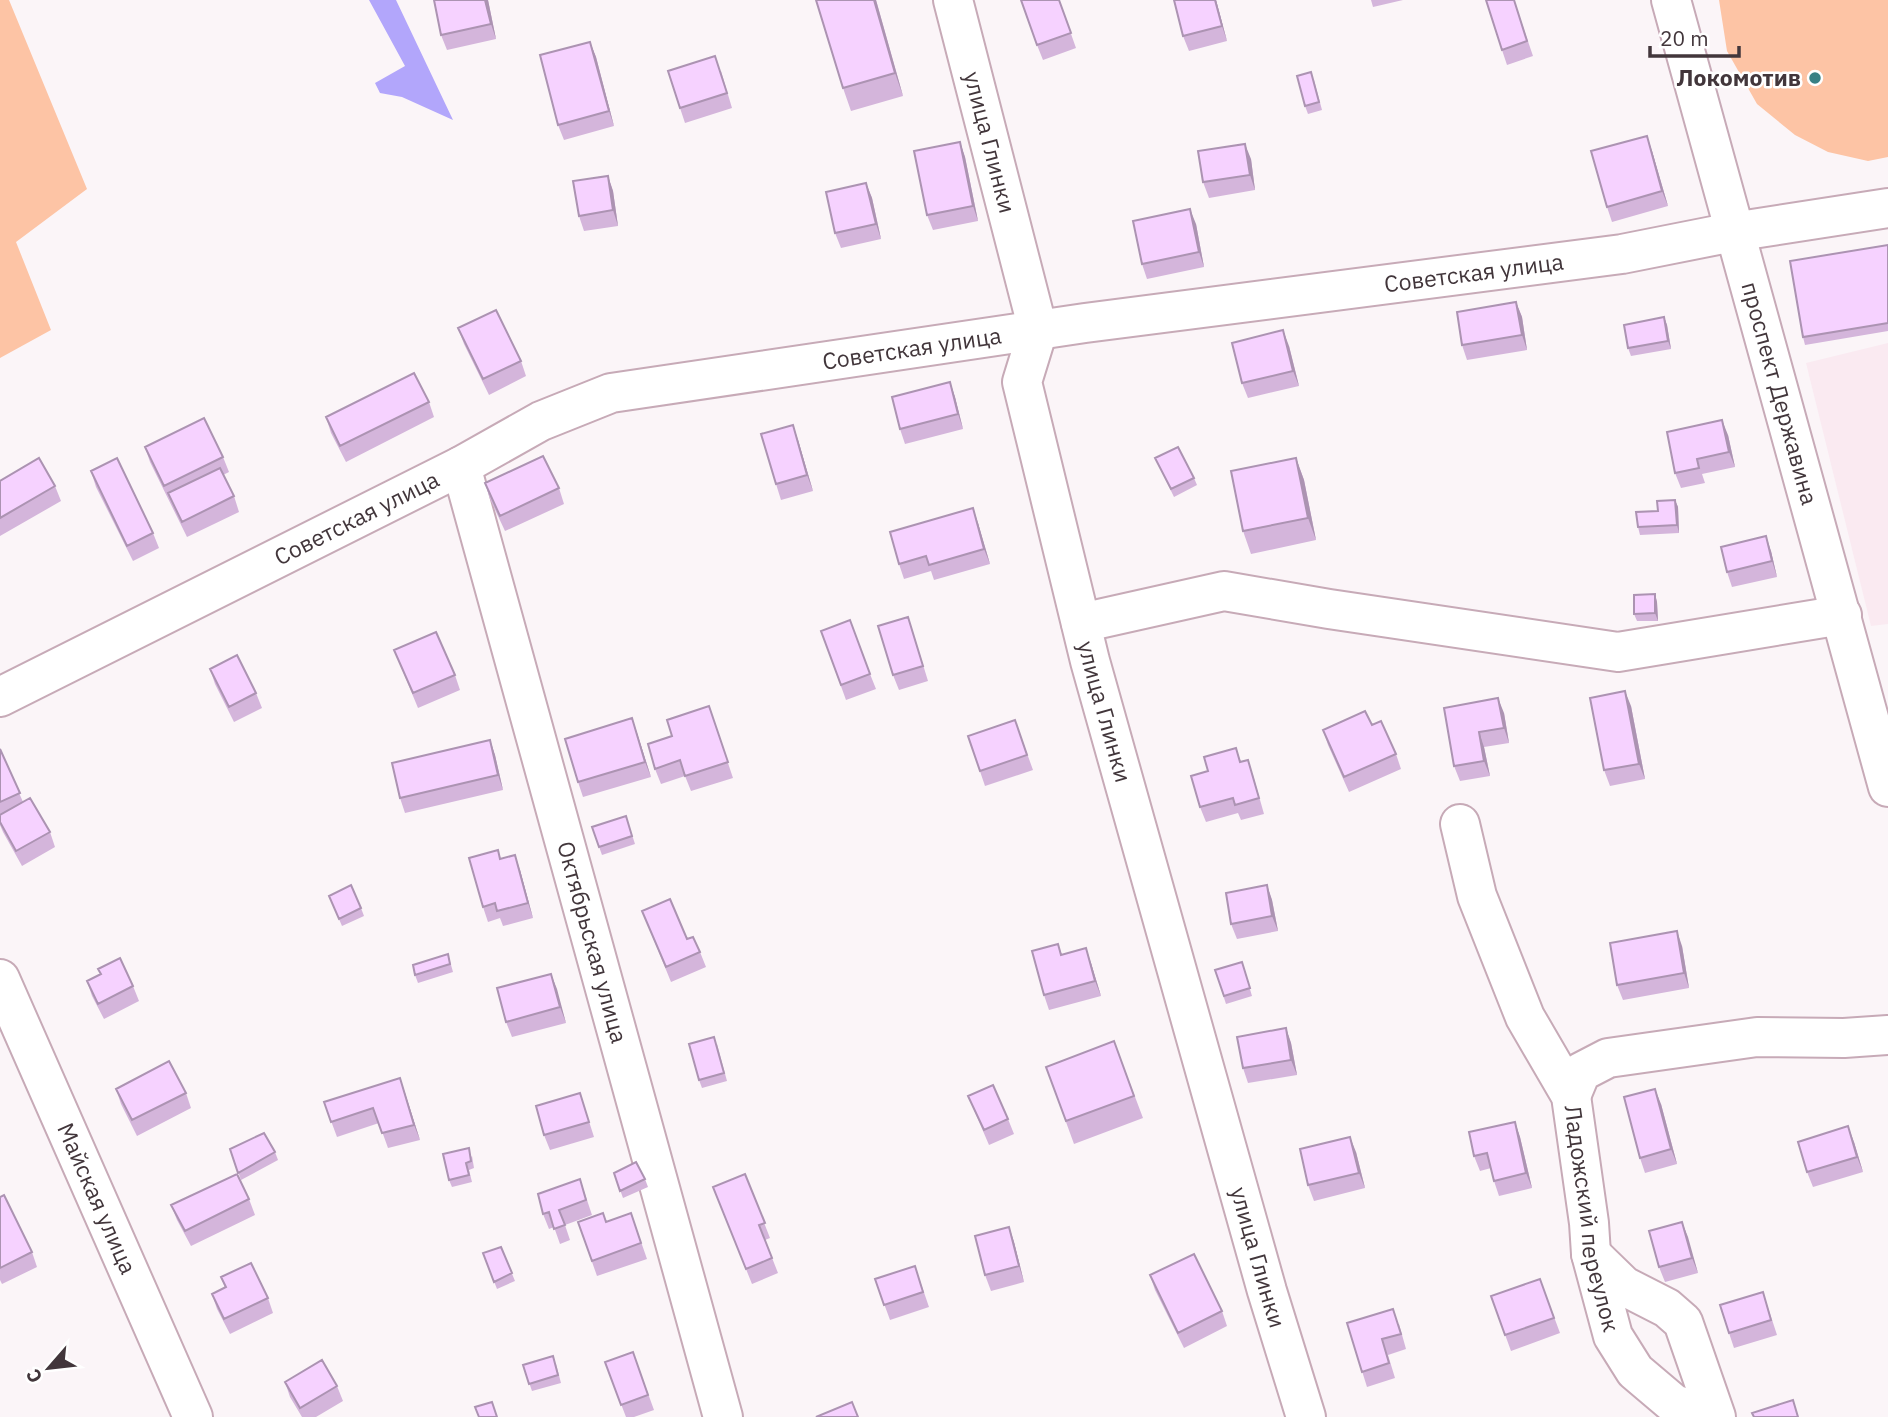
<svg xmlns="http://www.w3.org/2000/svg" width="1888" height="1417" font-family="'IBM Plex Sans',sans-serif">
  <rect width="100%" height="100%" fill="#fbf5f8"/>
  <path fill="#faeaf1" d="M1888 343V624L1871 626 1806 363Z"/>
  <path fill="#fdc4a5" d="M0 0H9L87 189 16 242 51 330 0 358Z
    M1719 0H1888V157L1868 161 1828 152 1795 135 1757 104 1727 51Z"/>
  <path fill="#b2a6fb" d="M369 0H396L453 120 402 97 380 93 375 83 405 66Z"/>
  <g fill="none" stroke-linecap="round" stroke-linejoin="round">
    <defs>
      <g id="minor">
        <path id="s1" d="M953 0 1038 330 1022 382 1090 661 1267 1291 1306 1417"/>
        <path id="s2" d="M1671 0 1888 787"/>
        <path id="s3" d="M461 466 723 1417"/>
        <path d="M1081 623 1224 591 1329 609 1618 652 1842 615"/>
        <path id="s4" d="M0 697 461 466 541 421 611 393 1085 323 1622 254 1733 232 1888 208"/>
        <path id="s5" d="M1460 824 1477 896 1525 1017 1571 1096 1589 1223 1591 1254 1613 1336 1635 1371 1674 1404 1711 1417"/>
        <path id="s6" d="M0 979 193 1417"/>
        <path d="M1571 1096 1581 1072 1608 1058 1757 1037 1844 1038 1888 1035"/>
        <path d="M1591 1254 1624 1286 1667 1308 1683 1322 1716 1417"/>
      </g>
    </defs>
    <use href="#minor" stroke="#c7aab7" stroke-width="42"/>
    <use href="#minor" stroke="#fff" stroke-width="38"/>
  </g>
  <path fill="#d4b5db" d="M434 0H488L496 39 447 50 441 35Z
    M876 0 903 96 851 111 843 88Z
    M1059 0 1076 48 1043 60 1037 45Z
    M1216 0 1227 41 1189 51 1183 36Z
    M1371 0H1403L1373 7Z
    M1514 0 1533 56 1507 65 1502 50Z
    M590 42 596 57 614 126 564 140 558 125Z
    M721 71 732 108 685 123 680 108Z
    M1314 80 1322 110 1308 114 1305 106Z
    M960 142 965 157 978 221 933 230 927 215Z
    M1652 151 1668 206 1612 222 1607 207Z
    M1251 159 1255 190 1209 198 1203 182Z
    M608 176 613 191 618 226 584 231 579 216Z
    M866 183 872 198 881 239 841 248 835 233Z
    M1196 224 1204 267 1147 279 1142 264Z
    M1888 245V331L1805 345 1803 337Z
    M1516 302 1522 317 1527 350 1467 360 1462 345Z
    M1664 317 1667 325 1671 349 1631 356 1628 348Z
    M458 328 521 361 526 376 489 395 464 344Z
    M1289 346 1299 386 1248 398 1242 383Z
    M950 382 955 397 963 429 905 444 900 429Z
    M429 402 434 417 346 462 331 433 326 417Z
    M1728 435 1735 467 1702 474 1705 483 1681 488 1675 473Z
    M798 440 813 491 781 500 776 484Z
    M145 447 223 457 229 472 223 475 234 496 239 512 187 537 150 462Z
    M1155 458 1194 478 1197 485 1174 497Z
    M1296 458 1304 480 1316 540 1251 554 1243 531Z
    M91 471 153 533 159 548 133 561 96 487Z
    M0 481 55 486 61 501 0 536Z
    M485 483 559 488 564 504 505 531 490 499Z
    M1675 500 1678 507 1679 533 1640 535 1638 527Z
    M978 523 990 564 934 580 931 571 904 579 899 564Z
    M1771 551 1777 577 1732 587 1727 572Z
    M1655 594 1657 602 1658 621H1637L1634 614Z
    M821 631 870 674 876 689 846 700Z
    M913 632 928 681 899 690 893 675Z
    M394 650 455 675 460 690 418 708Z
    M210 669 256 693 262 708 234 722 215 684Z
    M1631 706 1645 779 1610 786 1604 770Z
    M1444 708 1504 713 1509 743 1484 747 1490 776 1460 781 1454 766Z
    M1015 720 1033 770 985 786 968 736Z
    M714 721 733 778 691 791 685 776 661 784 655 769Z
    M1372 725 1396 754 1401 769 1349 792 1328 745 1323 730Z
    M637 733 651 777 583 797 578 782Z
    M490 740 495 755 503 790 405 813 400 798Z
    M1236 748 1241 762 1253 775 1264 814 1241 820 1238 813 1206 822 1200 807 1208 771Z
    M0 749 23 802 50 832 55 847 22 866 3 832 0 825Z
    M626 816 635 844 602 855 592 827Z
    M498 850 501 859 520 870 533 918 503 926 500 918 488 922 483 907Z
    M1267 885 1272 900 1278 931 1237 939 1231 924Z
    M329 896 361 908 364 916 342 926Z
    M642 911 687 939 700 952 706 967 671 982Z
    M1058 944 1062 955 1091 963 1101 996 1049 1010 1044 995Z
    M1682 946 1689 988 1623 1000 1617 985Z
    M448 954 453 972 418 983 415 975Z
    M1242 962 1252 996 1226 1004 1215 970Z
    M98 969 133 986 139 1001 104 1019 92 996 87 981 100 975Z
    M551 974 566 1023 512 1037 506 1022Z
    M1286 1028 1291 1043 1297 1075 1248 1083 1243 1068Z
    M1114 1041 1143 1118 1074 1144 1046 1067Z
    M717 1044 727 1081 702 1088 699 1080Z
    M116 1089 186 1093 191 1108 137 1136 121 1104Z
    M405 1093 420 1140 388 1148 379 1123 337 1137 324 1102Z
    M580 1093 594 1137 550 1150 544 1135Z
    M968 1096 1008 1119 1014 1134 989 1145Z
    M1661 1104 1677 1164 1645 1173 1640 1158Z
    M1515 1122 1520 1137 1532 1188 1499 1196 1494 1181 1491 1168 1480 1171 1474 1156Z
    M1854 1142 1863 1172 1813 1187 1807 1172Z
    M230 1149 275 1152 278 1160 241 1180Z
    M1356 1152 1365 1188 1314 1201 1308 1185Z
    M472 1156 474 1168 469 1170 472 1182 452 1187 449 1180Z
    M614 1173 645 1179 648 1187 623 1198Z
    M745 1174 770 1238 765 1240 778 1273 752 1284 719 1202Z
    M580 1179 592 1215 565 1225 570 1240 560 1244 554 1227 549 1229 543 1214Z
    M0 1197 32 1252 37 1267 2 1284 0 1280Z
    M249 1199 255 1215 191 1246 177 1220 171 1205Z
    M631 1213 647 1259 597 1276 578 1222H606Z
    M1682 1222 1698 1273 1665 1282 1659 1267Z
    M1009 1227 1014 1242 1024 1282 991 1291 985 1275Z
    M501 1247 515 1281 497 1289 483 1253Z
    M915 1266 929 1307 890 1320 875 1279Z
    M1150 1275 1222 1311 1227 1326 1184 1348 1155 1290Z
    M221 1277 268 1298 273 1313 230 1334 217 1309 212 1294 225 1288Z
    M1540 1279 1560 1333 1511 1351 1491 1296Z
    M1763 1292 1777 1335 1734 1348 1729 1333Z
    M1347 1323 1399 1324 1406 1349 1388 1355 1395 1378 1367 1387Z
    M633 1352 654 1410 634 1417H626L605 1362Z
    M556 1364 561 1383 532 1391 523 1365Z
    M285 1382 337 1386 343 1401 316 1417H302L290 1397Z"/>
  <path fill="#ac93b2" d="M485 0H488L496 39 491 24Z
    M874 0H876L903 96 895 73Z
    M1215 0H1216L1227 41 1222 26Z
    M590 42 596 57 614 126 609 111Z
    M1647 136 1652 151 1668 206 1662 191Z
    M960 142 965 157 978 221 973 206Z
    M1245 144 1251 159 1255 190 1250 175Z
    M608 176 613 191 618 226 613 210Z
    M866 183 872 198 881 239 876 224Z
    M1190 209 1196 224 1204 267 1199 252Z
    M1516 302 1522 317 1527 350 1522 335Z
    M1664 317 1667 325 1671 349 1668 341Z
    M1283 330 1289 346 1299 386 1293 371Z
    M950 382 955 397 963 429 958 414Z
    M1722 420 1728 435 1735 467 1729 452Z
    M793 425 798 440 813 491 807 475Z
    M1296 458 1304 480 1316 540 1308 518Z
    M1675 500 1678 507 1679 533 1677 525Z
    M973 508 978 523 990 564 984 549Z
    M1766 536 1771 551 1777 577 1772 561Z
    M1655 594 1657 602 1658 621 1655 613Z
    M1625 691 1631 706 1645 779 1639 764Z
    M1498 698 1504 713 1509 743 1504 728Z
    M632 718 637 733 651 777 645 762Z
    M1479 732 1484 747 1490 776 1484 761Z
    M490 740 495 755 503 790 498 775Z
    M515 855 520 870 533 918 528 903Z
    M1267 885 1272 900 1278 931 1272 916Z
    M1677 931 1682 946 1689 988 1684 973Z
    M1086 948 1091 963 1101 996 1095 981Z
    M551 974 557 989 566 1023 560 1007Z
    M1286 1028 1291 1043 1297 1075 1291 1060Z
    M400 1078 405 1093 420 1140 414 1125Z
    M1655 1089 1661 1104 1677 1164 1671 1149Z
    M1515 1122 1520 1137 1532 1188 1526 1173Z
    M1848 1126 1854 1142 1863 1172 1857 1157Z
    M1350 1137 1356 1152 1365 1188 1359 1173Z
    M1682 1222 1688 1237 1698 1273 1692 1258Z
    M1009 1227 1014 1242 1024 1282 1019 1266Z"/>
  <path fill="#f6d2ff" stroke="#ac93b2" stroke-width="2" d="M434 0H485L491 24 441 35Z
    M816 0H874L895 73 843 88Z
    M1021 0H1059L1071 33 1037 45Z
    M1174 0H1215L1222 26 1183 36Z
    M1486 0H1514L1527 41 1502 50Z
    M590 42 609 111 558 125 540 55Z
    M715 56 727 93 680 108 668 71Z
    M1311 72 1319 102 1305 106 1297 76Z
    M1647 136 1662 191 1607 207 1591 151Z
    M960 142 973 206 927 215 914 151Z
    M1245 144 1250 175 1203 182 1198 151Z
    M608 176 613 210 579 216 573 181Z
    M866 183 876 224 835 233 826 192Z
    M1190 209 1199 252 1142 264 1133 221Z
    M1888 245V323L1803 337 1790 261Z
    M1516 302 1522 335 1462 345 1457 312Z
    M496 310 521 361 483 379 458 328Z
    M1664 317 1668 341 1628 348 1624 325Z
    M1283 330 1293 371 1242 383 1232 343Z
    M414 373 429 402 340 446 326 417Z
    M950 382 958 414 900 429 892 397Z
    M204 418 223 457 164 486 145 447Z
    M1722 420 1729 452 1697 459 1699 468 1675 473 1667 432Z
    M793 425 807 475 776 484 761 434Z
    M1178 447 1194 478 1171 489 1155 458Z
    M543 456 559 488 500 516 485 483Z
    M39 458 55 486 0 518V481Z
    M117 458 153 533 127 546 91 471Z
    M1296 458 1308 518 1243 531 1231 471Z
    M220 468 234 496 182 522 168 493Z
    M1675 500 1677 525 1638 527 1636 512 1658 511 1657 501Z
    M973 508 984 549 929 565 926 556 899 564 890 532Z
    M1766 536 1772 561 1727 572 1721 547Z
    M1655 594V613L1634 614V595Z
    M908 617 923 666 893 675 878 626Z
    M850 620 870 674 841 685 821 631Z
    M436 632 455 675 413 693 394 650Z
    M237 655 256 693 229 707 210 669Z
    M1625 691 1639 764 1604 770 1590 698Z
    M1498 698 1504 728 1479 732 1484 761 1454 766 1444 708Z
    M709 706 728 762 685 776 680 760 655 769 648 744 672 736 667 720Z
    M1365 711 1372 725 1381 721 1396 754 1344 777 1323 730Z
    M632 718 645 762 578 782 565 739Z
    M1015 720 1027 755 980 771 968 736Z
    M490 740 498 775 400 798 392 763Z
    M1236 748 1240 762 1248 760 1259 798 1235 805 1233 798 1200 807 1191 776 1208 771 1204 757Z
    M0 749 20 793 0 802Z
    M30 798 50 832 16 851 0 822V815Z
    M626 816 632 836 599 847 592 827Z
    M498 850 500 859 515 855 528 903 497 911 495 903 483 907 469 858Z
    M351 885 361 908 339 919 329 896Z
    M1267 885 1272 916 1231 924 1226 893Z
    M670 899 687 939 693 937 700 952 666 967 642 911Z
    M1677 931 1684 973 1617 985 1610 943Z
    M1058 944 1061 955 1086 948 1095 981 1044 995 1032 951Z
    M448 954 450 964 415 975 413 965Z
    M120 958 133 986 98 1004 87 981 101 974 98 969Z
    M1242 962 1250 988 1224 996 1215 970Z
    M551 974 560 1007 506 1022 497 988Z
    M1286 1028 1291 1060 1243 1068 1237 1037Z
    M714 1037 724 1073 699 1080 689 1044Z
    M1114 1041 1134 1096 1066 1121 1046 1067Z
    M169 1061 186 1093 132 1120 116 1089Z
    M400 1078 414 1125 382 1133 373 1108 331 1122 324 1102Z
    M993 1085 1008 1119 984 1130 968 1096Z
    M1655 1089 1671 1149 1640 1158 1624 1097Z
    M580 1093 589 1122 544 1135 536 1106Z
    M1515 1122 1526 1173 1494 1181 1487 1153 1474 1156 1469 1132Z
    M1848 1126 1857 1157 1807 1172 1798 1142Z
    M264 1133 275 1152 238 1173 230 1149Z
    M1350 1137 1359 1173 1308 1185 1300 1149Z
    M469 1148 471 1161 466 1163 469 1175 449 1180 443 1154Z
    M636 1162 645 1179 620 1191 614 1173Z
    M237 1174 249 1199 185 1231 171 1205Z
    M745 1174 765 1223 759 1225 772 1258 746 1269 713 1187Z
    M580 1179 586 1200 559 1210 565 1225 554 1229 549 1212 543 1214 538 1194Z
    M4 1195 32 1252 0 1268V1197Z
    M603 1213 606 1222 631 1213 641 1243 592 1261 578 1222Z
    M1682 1222 1692 1258 1659 1267 1649 1231Z
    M1009 1227 1019 1266 985 1275 975 1236Z
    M501 1247 512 1273 494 1282 483 1253Z
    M1194 1254 1222 1311 1178 1333 1150 1275Z
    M251 1263 268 1298 224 1319 212 1294 226 1287 221 1277Z
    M915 1266 923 1292 884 1305 875 1279Z
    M1540 1279 1554 1318 1505 1335 1491 1296Z
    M1763 1292 1771 1320 1729 1333 1720 1305Z
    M1393 1309 1401 1334 1382 1339 1389 1363 1362 1372 1347 1323Z
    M633 1352 648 1395 621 1405 605 1362Z
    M553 1356 558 1375 529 1384 523 1365Z
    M322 1360 337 1386 300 1408 285 1382Z
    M1793 1400 1798 1417H1754L1752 1413Z
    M492 1402 497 1417H479L475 1407Z
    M852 1402 858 1417H816Z"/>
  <circle fill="#388084" stroke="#fff" stroke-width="2.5" cx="1815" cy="78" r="7"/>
  <g text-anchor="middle" stroke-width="5" stroke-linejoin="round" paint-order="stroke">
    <g font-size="23" font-weight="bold" fill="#42363b" stroke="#fff" text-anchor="end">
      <text x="1801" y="86">Локомотив</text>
    </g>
    <g font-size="23" fill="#42363b" stroke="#fff">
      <text dy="8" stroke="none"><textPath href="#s1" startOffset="147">улица Глинки</textPath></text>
      <text dy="8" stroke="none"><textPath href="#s4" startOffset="1554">Советская улица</textPath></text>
      <text dy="8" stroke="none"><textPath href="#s4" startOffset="987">Советская улица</textPath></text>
      <text dy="8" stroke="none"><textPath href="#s2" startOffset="408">проспект Державина</textPath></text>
      <text dy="8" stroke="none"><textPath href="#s4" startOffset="399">Советская улица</textPath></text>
      <text dy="8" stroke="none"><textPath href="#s1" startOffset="735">улица Глинки</textPath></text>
      <text dy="8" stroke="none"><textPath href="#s3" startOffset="494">Октябрьская улица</textPath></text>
      <text dy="8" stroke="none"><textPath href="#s6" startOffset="240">Майская улица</textPath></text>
      <text dy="8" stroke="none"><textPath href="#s5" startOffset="420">Ладожский переулок</textPath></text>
      <text dy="8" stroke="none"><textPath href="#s1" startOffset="1302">улица Глинки</textPath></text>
    </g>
  </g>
  <g transform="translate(49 1368) rotate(242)" stroke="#ffffff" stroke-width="5" paint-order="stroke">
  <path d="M0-5L12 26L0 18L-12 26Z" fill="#42363b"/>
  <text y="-10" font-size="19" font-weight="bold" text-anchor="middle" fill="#42363b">С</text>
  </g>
  <path d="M1650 46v10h89v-10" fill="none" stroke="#42363b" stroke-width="3.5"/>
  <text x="1660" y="46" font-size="21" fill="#42363b" stroke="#ffffff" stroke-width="5" paint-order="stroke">20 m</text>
</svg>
